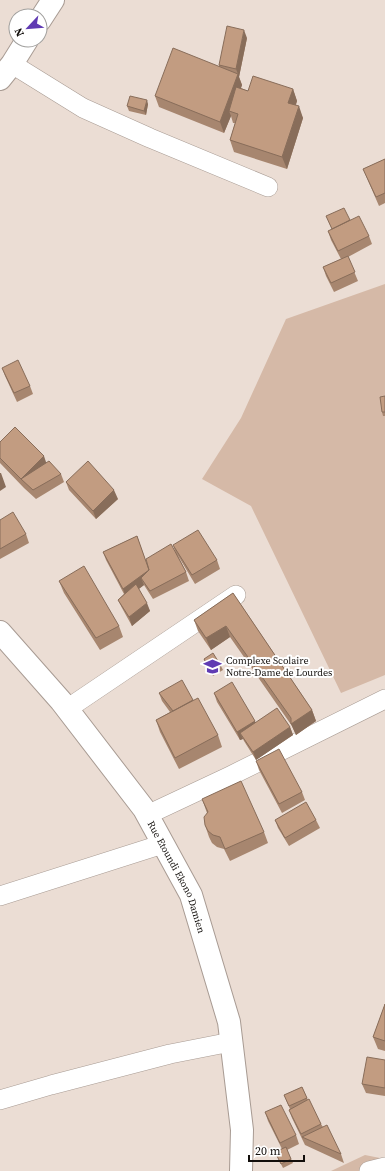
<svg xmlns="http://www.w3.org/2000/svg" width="385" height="1171" font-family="'Source Serif 4',serif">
  <rect width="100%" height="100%" fill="#ebddd4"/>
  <path fill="#d5b9a7" d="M385 284V675L341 693 251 506 202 479 241 418 286 319Z
    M365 1155 385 1159V1171H331Z"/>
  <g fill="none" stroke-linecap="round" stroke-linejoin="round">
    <defs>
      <path id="street" d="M12 64 83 108 150 138 268 187
        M67 709 236 595
        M147 815 230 776 385 699
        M0 896 163 844
        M0 1100 51 1085 170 1054 231 1042
        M369 1171 385 1167"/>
      <g id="secondary">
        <path d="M40 20 53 0"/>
        <path d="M0 79 12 64 27 40"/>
        <path id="s1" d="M0 632 61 701 144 809 191 895 229 1022 242 1130 241 1171"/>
      </g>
    </defs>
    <use href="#street" stroke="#a89b93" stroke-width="20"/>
    <use href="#secondary" stroke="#a89b93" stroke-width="24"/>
    <use href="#street" stroke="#fff" stroke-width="19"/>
    <use href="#secondary" stroke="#fff" stroke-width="22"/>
  </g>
  <path fill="#a7866f" d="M247 38 239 77 242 85 241 88 248 91 293 89 297 101 296 105 303 118 287 169 234 152 230 140 235 123H233L231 116 224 133 159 107 155 96 219 66V65Z
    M148 104 146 115 129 111 127 106Z
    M385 159V203L379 206 363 169Z
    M326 216 350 220 369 236 372 244 348 257 358 281 334 292 326 276 323 267 341 259 331 240 328 231 332 229Z
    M2 368 30 386 33 394 17 402 5 376Z
    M385 396V416H383L382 412Z
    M0 442 47 463 61 474 64 482 36 499 24 488 0 463Z
    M66 482 118 499 96 519 69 490Z
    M0 520 26 534 29 543 0 559Z
    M137 536 149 571 176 554 173 545 217 560 220 569 195 584 177 554 186 572 189 581 153 599 144 585 139 589 150 611 132 626 122 608 118 600 124 594 106 560 103 552Z
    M59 581 119 626 123 637 100 650 64 593Z
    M233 593 312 710 316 721 296 735 292 726 230 637 211 650 198 631 194 620Z
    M204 659 221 666 223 670 213 676 205 663Z
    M159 693 193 700 218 735 222 747 179 769 160 732 156 720 170 712 162 701Z
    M214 693 255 721V723L290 727 293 735 256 760 244 741 243 739 240 740 217 702Z
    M256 761 302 792 305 800 282 813 259 770Z
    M202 799 264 832 268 843 230 861 224 849 217 847 212 843 209 837 205 825 207 813Z
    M275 820H316L320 828 289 846 278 828Z
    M385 1004V1051L378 1049 373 1037Z
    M385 1060V1096L366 1093 362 1084Z
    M302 1087 308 1100 321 1124 341 1154 344 1163 305 1145 292 1118 289 1110 290 1109 284 1095Z
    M265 1112 296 1135 299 1144 287 1150 293 1163 283 1168 275 1152 282 1149 268 1121Z"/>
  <path fill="#886d5a" d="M244 30 247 38 239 77 242 85 232 112 229 111 231 116 224 133 220 122 238 74 236 69Z
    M293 89 297 101 292 114 288 103Z
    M147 100 148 104 146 115 144 111Z
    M299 106 303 118 287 169 282 157Z
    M44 456 47 465 21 479 24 488 21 479Z
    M0 473H1L6 487 0 491Z
    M114 490 118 499 96 519 93 511Z
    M137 536 152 579 141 578 144 585 126 598 123 589Z
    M147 603 150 611 132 626 129 617Z
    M226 626 230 637 211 650 206 638Z
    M312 710 316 721 296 735 291 724Z
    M255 721 258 729 240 733 243 739 240 740 237 732Z
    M290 727 293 735 256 760 253 752Z"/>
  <path fill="#c29c81" stroke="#886d5a" d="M227 26 244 30 236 69 219 65Z
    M173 48 238 74 220 122 155 96Z
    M253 76 293 89 288 103 299 106 282 157 230 140 238 114 229 111 236 87 248 91Z
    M130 96 147 100 144 111 127 106Z
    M385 159V193L376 197 363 169Z
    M344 208 350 220 332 229 326 216Z
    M359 216 369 236 338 251 328 231Z
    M348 256 355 272 331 283 323 267Z
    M18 360 30 386 14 393 2 368Z
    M385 396V412H382L380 397Z
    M15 427 44 456 21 479 0 458V442Z
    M49 461 61 474 33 490 21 479Z
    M88 461 114 490 93 511 66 482Z
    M13 512 26 534 0 549V520Z
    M198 530 217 560 192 575 173 545Z
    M137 536 149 570 123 589 103 552Z
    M171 544 186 572 150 591 141 578 149 570 146 559Z
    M84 566 119 626 96 638 59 581Z
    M136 584 147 603 129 617 118 600Z
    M233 593 312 710 291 724V718L226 626 206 638 194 620Z
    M213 653 221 666 211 671 204 659Z
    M182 680 193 700 173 711 159 693Z
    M232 682 255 721 237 732 214 693Z
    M198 698 218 735 175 758 156 720Z
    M277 708 290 727 253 752 240 733Z
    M279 749 302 792 279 804 256 761Z
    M241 781 264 832 225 849 220 837 213 835 208 831 205 825 204 817 208 812 202 799Z
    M306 802 316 820 285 838 275 820Z
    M385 1004V1041L373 1037Z
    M367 1057 385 1060V1088L362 1084Z
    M302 1087 307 1098 289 1106 284 1095Z
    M309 1099 321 1124 301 1134 289 1110Z
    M281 1105 296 1135 280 1143 265 1112Z
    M327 1125 341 1154 302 1137Z
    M286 1147 291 1159 281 1164 275 1152Z"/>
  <defs>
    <symbol id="school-bare" viewBox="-9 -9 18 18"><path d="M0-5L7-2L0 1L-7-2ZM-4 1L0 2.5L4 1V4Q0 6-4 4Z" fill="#603bb3" stroke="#fff" stroke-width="2.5" paint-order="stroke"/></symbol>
  </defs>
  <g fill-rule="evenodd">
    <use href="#school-bare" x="200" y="654" width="25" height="25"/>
  </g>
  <g text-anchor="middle" stroke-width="4" stroke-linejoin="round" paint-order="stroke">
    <g font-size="10" fill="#120e0b" stroke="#fff" text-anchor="start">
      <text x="226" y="664">Complexe Scolaire<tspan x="226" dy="12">Notre-Dame de Lourdes</tspan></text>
    </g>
    <g font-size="10" fill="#120e0b" stroke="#fff">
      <text dy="4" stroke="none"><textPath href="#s1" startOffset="304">Rue Etoundi Ekono Damien</textPath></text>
    </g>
  </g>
  <g transform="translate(28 28) rotate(244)"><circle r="19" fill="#ffffff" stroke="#a09f9d"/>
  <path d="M0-3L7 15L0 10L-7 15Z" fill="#603bb3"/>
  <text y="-6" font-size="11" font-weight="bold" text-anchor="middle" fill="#120e0b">N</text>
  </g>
  <path d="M249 1155v6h55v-6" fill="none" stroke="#120e0b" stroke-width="2"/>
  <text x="255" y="1155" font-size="12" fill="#120e0b" stroke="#ffffff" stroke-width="3" paint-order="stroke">20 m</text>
</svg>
